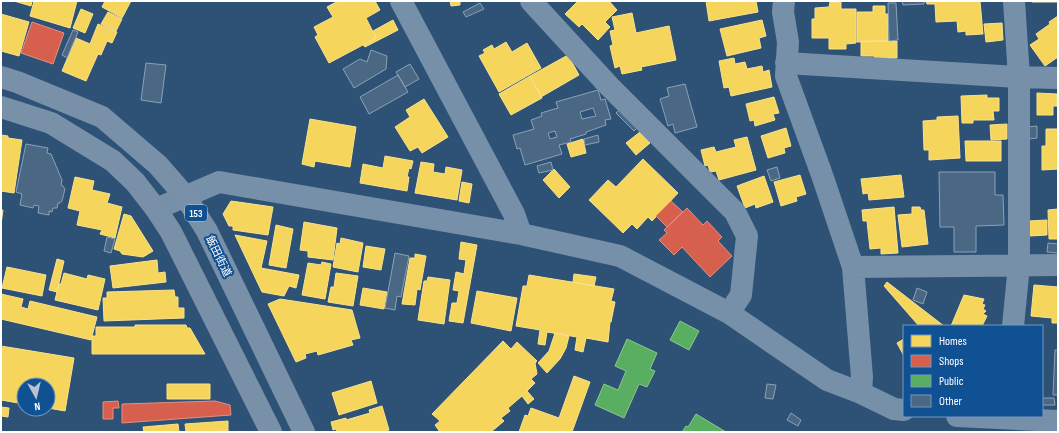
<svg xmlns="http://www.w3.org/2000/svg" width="1059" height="433" font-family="'Sofia Sans Condensed','Noto Sans JP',sans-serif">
  <rect width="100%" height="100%" fill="#2e5276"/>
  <path fill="#f6d55c" stroke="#f9e28d" d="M14 1H32L31 6Z
    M34 1H77L70 28 30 16Z
    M105 1H131L122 18 102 7Z
    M338 1H375L380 10 366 18 376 38 329 63 315 37 318 35 314 27 333 17 327 7Z
    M450 1H460V5L451 6Z
    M578 1H609L617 10 605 22 610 27 598 40 582 24 579 27 565 14Z
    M706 1H756L758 12 709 21Z
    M926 1H980L983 34 966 35V31L958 32 957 21 936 22 935 4H927Z
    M1032 1H1058V2H1032Z
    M830 2H841V9H856V43L846 44V49H829V38H812V19H815V8L829 7Z
    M873 6H885V14H888V41L857 42V12H873Z
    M81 9 93 14 85 33 73 28Z
    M108 12 122 19 116 31 101 24Z
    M632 13 636 33 669 26 676 60 641 67 642 70 622 74 620 66 615 68 610 46 613 45 610 31 615 30 612 17Z
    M1 14 29 22 19 56 1 51Z
    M1058 16V57L1045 66 1030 45 1039 39 1036 34 1050 24 1049 22Z
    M393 20 398 30 365 47 363 45 376 38 373 31Z
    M762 20 766 36 759 38 761 48 727 56 720 29Z
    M1002 23 1003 40 986 42 984 24Z
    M98 24 117 32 112 43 107 41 101 55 98 54 86 81 62 71 76 38 90 44Z
    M861 41H897V58L875 59 874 56H861Z
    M506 42 512 52 527 43 541 68 499 92 479 56 485 53 483 50 492 45 494 49Z
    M568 55 579 75 541 97 530 76Z
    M734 58 735 64 745 62 747 69 762 66 763 72 769 70 772 87 731 96 729 87 724 88 719 61Z
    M530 76 542 98 511 115 499 94Z
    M1037 93 1057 94V106H1053V115H1037Z
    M987 95V98H999V111H993L994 120H973V123H962L961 96Z
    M774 97 779 113 773 114 775 120 755 126 754 120 750 121 746 104Z
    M424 99 448 137 422 153 418 147 410 151 395 127 410 117 406 110Z
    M958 116 960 158 929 160V150H924L923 121 937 120V117Z
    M310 119 356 127 350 167 315 161 314 167 302 164Z
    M1007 124V139L991 140 990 125Z
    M786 128 791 146 784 148 785 153 768 158 761 136Z
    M1046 129H1058V169L1042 170V146H1046Z
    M640 132 650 143 636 155 626 143Z
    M1 135 8 136V138L22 140 14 193 1 191Z
    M747 137 756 170 719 180 716 171 710 172 708 165 705 166 701 150 714 147 716 152 736 147 734 140Z
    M583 139 586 153 571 157 567 144Z
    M965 141H1001V161H966Z
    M385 156 413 161 411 169 409 168 407 177H409L407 191 360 183 363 164 383 168Z
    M643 159 678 193 652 221 648 217 637 229 632 224 623 233 589 200 608 180 616 187Z
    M421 162 434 164 433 172 445 174 446 167 462 170 457 200 415 193Z
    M554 169 570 187 559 198 543 180Z
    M800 175 806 194 796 197 797 201 781 206 774 182Z
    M901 175 904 197 869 200 868 193 863 194 861 179Z
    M764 176 773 202 756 208 755 204 745 208 737 186Z
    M75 177 94 181 92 190 110 194 107 203 122 207 115 238 100 234 102 230 77 225 80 211 68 208Z
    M462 182 472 184 469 203 459 201Z
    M231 201 273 207 268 235 233 230V226H229L223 214Z
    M894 207 898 253 881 254V248L870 249 867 221H863L862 210Z
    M912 207H920L921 210H924L928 244 902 247 898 215 912 214Z
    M1058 209V239H1049L1048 210Z
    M1 210H3L1 224Z
    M124 214 131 216 153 251 143 257 122 254 120 251 114 249Z
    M1047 220V235L1030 236 1029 221Z
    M304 222 337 228 333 260 308 257V251L300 250Z
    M276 225 293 229 286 268 269 265Z
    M235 235 267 241 261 268 299 275 296 288 289 286 284 296 262 292Z
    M341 238 363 243 358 272 333 267 337 243 340 244Z
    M461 242 477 245 463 323 449 321 452 303H457L459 291 453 290 456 272 464 274 466 260 459 259Z
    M366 246 385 249 381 270 363 267Z
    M415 254 426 256 420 290 417 289 415 305 402 304 410 258H415Z
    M57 259 64 261 57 292 49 290Z
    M157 260 158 273 165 272 166 282 113 288 110 266Z
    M322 262 331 264 325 299 302 295 308 263 321 265Z
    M7 267 46 275 42 296 2 288Z
    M64 273 87 279 88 275 105 279 98 310 55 300 59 284H61Z
    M336 273 358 276 353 306 328 302 331 287H334Z
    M574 274 596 277 594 286 573 282Z
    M529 275 614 289 611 301 615 302 611 322H610L608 342 586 338 583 352 575 350 577 337 547 332 545 345 538 344 540 330 516 326 523 286H527Z
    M428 277 450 280 444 324 418 320 424 281H427Z
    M887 282 944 326H919L884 286Z
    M1034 285 1058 287V323H1052V318L1031 316Z
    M363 288 387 292 384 309 360 305Z
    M174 290 175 297H178V308H184V318L104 321 103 298H107V292Z
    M477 291 517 298 511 331 471 323Z
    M1 294 23 299 21 307 28 309 30 301 97 317 91 340 1 319Z
    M964 295 984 299 982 304 985 305 983 309 986 311 983 314 987 316 982 326H951Z
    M280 299 352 310 360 338 351 340 353 345 318 355 317 351 305 354 306 358 296 362 268 304Z
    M135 325H186L187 328H190L205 354H92V336H96V327H135Z
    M555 333 569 336 566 348 560 359 547 373 538 363 549 351Z
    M904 339V356L897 343Z
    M503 341 511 349 517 342 537 361 535 363 537 374 531 379 535 383 527 391 534 399 528 404 522 396 508 408 510 411 501 418 504 421 491 432H440L435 425 440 421 432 414Z
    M1 346 74 358 65 411 48 408V385H24V404L1 400Z
    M574 376 590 382 572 432H519L525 415 528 416 531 408 559 418Z
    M371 381 377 403 339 415 332 393Z
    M167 384H210V399H167Z
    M382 406 389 430 381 432H337L336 429 333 430 331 422 346 418V420L370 413 369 410Z
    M1 407 9 408 8 417 1 416Z
    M228 421V431L186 432 185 424Z
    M178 424 179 432H144L143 427Z"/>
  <path fill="#d6604d" stroke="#e29082" d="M32 22 64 33 53 64 21 53Z
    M671 201 683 212 667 227 656 216Z
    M687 208 703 225 707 221 722 237 718 241 732 256 710 277 682 247 674 255 659 240 667 233 664 230Z
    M118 401 119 408H113V419H103V402Z
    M215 401 230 405 231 415 122 423V404Z"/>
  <path fill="#5aae61" stroke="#8cc690" d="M680 321 699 331 689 350 670 340Z
    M627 339 657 353 650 369 655 371 647 387 639 384 624 418 595 405 604 384 618 390 626 371 615 366Z
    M696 414 726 432H682L686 426 688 427Z"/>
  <path fill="#4a6784" stroke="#8ca1b6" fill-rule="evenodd" d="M902 1H924V4L903 5Z
    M480 3 484 9 466 17 463 12Z
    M888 3H896L898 40 889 41Z
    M73 30 78 32 67 58 62 55Z
    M371 50 387 56 386 69 354 88 343 69 360 59 367 62Z
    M146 63 166 65 161 103 141 100Z
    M410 64 419 79 405 87 396 72Z
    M398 75 408 92 369 114 360 97Z
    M685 84 697 127 675 133 673 124 668 126 660 99 669 96 667 88Z
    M598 90 601 100 605 99 611 119 605 120 606 125 586 132V134L570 139 571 142 559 145 562 154 525 165 520 148 517 149 513 135 534 129 531 120 542 116 541 113 558 108 556 102ZM593 108 596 116 582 119 580 112ZM555 131 557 137 550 139 548 133Z
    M620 109 638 127 634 131 616 113Z
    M1037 126V138L1029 139 1028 127Z
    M598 135 599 142 585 145 584 139Z
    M26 144 48 148 47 153 51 154 62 180 61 185 63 186 65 189 62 201 60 203H58L57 208H53L52 212 49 211V215L38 213 39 206 34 205 33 208 20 205 22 194 16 192Z
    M551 162 553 170 539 173 537 166Z
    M777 167 780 178 771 181 767 170Z
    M939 172H995V195H1003L1004 225 976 226V252H954V227H940Z
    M107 237 115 239 111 253 104 251Z
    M1048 243 1058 244V253L1047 252Z
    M395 253 409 256 401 297 397 296 395 310 385 308Z
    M917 288 927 292 923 304 913 300Z
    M1055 350H1058V395H1053Z
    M767 384 776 385 773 399 765 398Z
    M1042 398H1054L1055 405H1042Z
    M791 413 801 420 798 426 787 420Z"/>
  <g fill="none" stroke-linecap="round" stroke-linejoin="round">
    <path stroke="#7690a9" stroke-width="22" d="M401 1 514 214 521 234
      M531 1 609 86 735 212 747 236 741 295 729 313
      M784 1 783 12 788 42 786 76 822 175 853 267 862 377 861 393
      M786 63 1019 77 1058 78
      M156 209 219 182 521 234 620 256 729 313 827 380 861 393 894 409 904 410
      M853 267 1058 265
      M1013 326 1019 265V77L1014 1
      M957 416 1058 421"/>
    <path stroke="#7990a9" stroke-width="22" d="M1 77 17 82 102 117 158 165 185 196 207 231 304 432
      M1 107 51 123 113 161 135 182 156 209 171 232 271 432"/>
  </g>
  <g text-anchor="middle" stroke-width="4" stroke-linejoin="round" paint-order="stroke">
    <rect fill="#105194" stroke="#b7cbdf" stroke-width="1" x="185" y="205" width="22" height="16" rx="3"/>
    <g font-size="10" font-weight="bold" fill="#fff">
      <text x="196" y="217">153</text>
    </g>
    <g font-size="11" fill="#fff" stroke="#105194">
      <text transform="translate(219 256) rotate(64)" y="4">飯田街道</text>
    </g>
  </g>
  <rect width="1059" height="433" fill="none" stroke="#ffffff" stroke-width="4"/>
  <rect x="903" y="325" width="140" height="92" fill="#105194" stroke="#7097bf"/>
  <rect x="911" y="335" width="20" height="12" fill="#f6d55c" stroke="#7097bf"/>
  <text x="939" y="345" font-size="12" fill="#ffffff">Homes</text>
  <rect x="911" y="355" width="20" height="12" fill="#d6604d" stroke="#7097bf"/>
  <text x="939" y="365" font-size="12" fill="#ffffff">Shops</text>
  <rect x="911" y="375" width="20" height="12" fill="#5aae61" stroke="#7097bf"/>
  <text x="939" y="385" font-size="12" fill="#ffffff">Public</text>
  <rect x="911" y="395" width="20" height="12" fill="#4a6784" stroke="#7097bf"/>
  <text x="939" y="405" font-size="12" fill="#ffffff">Other</text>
  <g transform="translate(36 397) rotate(172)"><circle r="19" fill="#105194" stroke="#7097bf"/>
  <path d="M0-3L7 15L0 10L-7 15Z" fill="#b6c2cf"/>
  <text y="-6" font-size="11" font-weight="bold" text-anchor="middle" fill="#ffffff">N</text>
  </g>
</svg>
